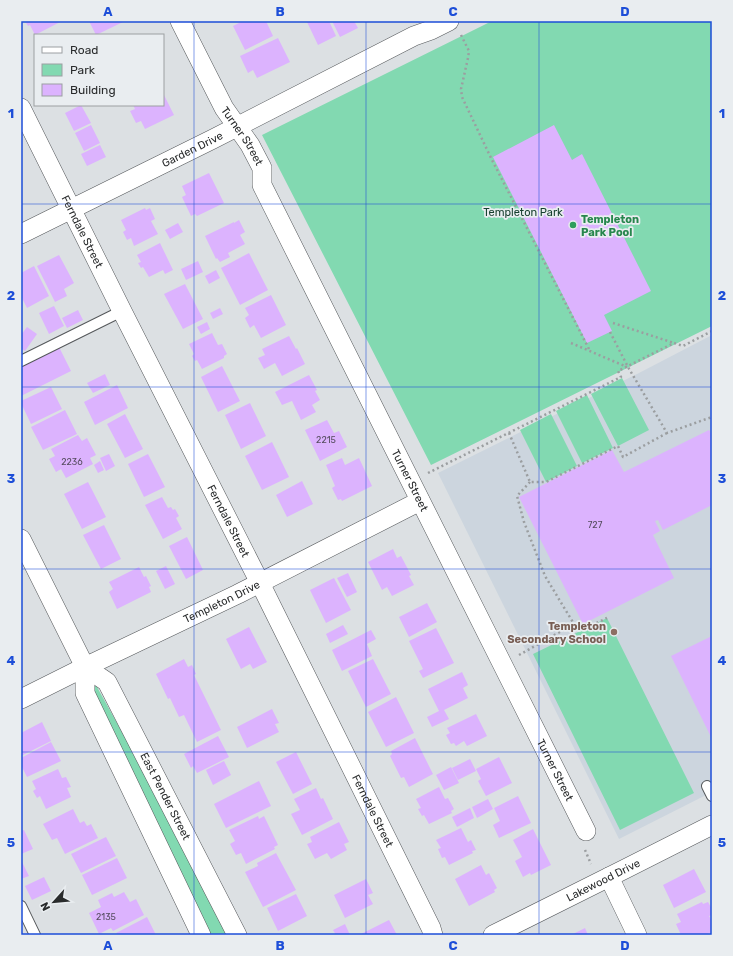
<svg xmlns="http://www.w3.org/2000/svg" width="733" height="956" font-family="Rubik,sans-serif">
  <rect width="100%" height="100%" fill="#dce0e3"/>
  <path fill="#ccd5de" d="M712 335V792L619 839 438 473 639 373Z"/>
  <path fill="#82d9b1" d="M492 21H712V326L431 465 262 135Z
    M622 378 649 430 618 446 591 394Z
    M587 395 613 448 582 463 556 411Z
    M551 414 577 466 546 482 520 430Z
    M607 618 694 793 620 830 533 654Z
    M93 683 97 687 154 790 227 935H209L92 690Z"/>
  <path fill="#dcb3fe" d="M25 21H62L35 35 30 25 28 26Z
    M89 21H122L123 22 96 35Z
    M243 21H266L273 36 245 50 233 26Z
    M309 21H329L336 36 318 45 307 22Z
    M332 21H354L358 28 340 37Z
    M278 38 290 62 257 78 253 70 248 73 240 56Z
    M163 93 174 115 145 129 141 121 136 123 130 111 135 109 133 105H163Z
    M81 105 91 123 74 131 65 113Z
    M91 125 100 143 84 151 75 133Z
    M554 125 572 160 582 154 651 291 604 315 612 331 587 343 493 157Z
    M100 145 106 157 87 166 81 154Z
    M209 173 224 203 197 216 195 214 191 216 182 197 186 195 182 186Z
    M145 208 146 210 150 208 155 219 151 221 158 234 134 246 131 238 127 240 123 232 126 230 121 220Z
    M239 220 245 232 240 235 245 244 228 253 230 257 220 262 217 258 216 259 205 236 234 222V223Z
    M178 223 183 232 170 239 165 230Z
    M160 243 173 270 165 274 163 270 149 277 143 267 141 268 138 263 141 262 137 255Z
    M249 253 268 290 240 305 221 268Z
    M59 255 74 283 64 289 67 296 55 302 37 266Z
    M198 261 203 272 186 280 181 269Z
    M34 266 49 296 27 308 21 296V273Z
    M216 270 220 278 209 284 205 276Z
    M185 284 203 319 183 329 164 294Z
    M271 295 286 325 261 338 254 325 250 328 245 318 249 315 245 308Z
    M54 306 64 326 49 334 39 313Z
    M220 308 223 314 213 319 210 313Z
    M78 310 83 320 67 328 62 318Z
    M207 322 210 329 201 334 197 327Z
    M27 327 37 334 25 351 21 348V335Z
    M212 333 218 345 222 344 227 354 224 356V358L202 369 197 360 195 361 192 356 194 354 189 344Z
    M289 336 296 349 297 348 305 364 282 376 275 363 264 369 258 358 265 355 262 349Z
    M59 347 71 371 21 396V366Z
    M222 366 240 401 218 412 201 377Z
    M105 374 110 385 93 393 87 383Z
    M309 375 317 390 315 391 320 400 312 405 316 412 301 420 292 401 282 405 275 392Z
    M117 385 128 408 95 425 84 402Z
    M51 387 62 409 31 424 21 403V401Z
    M250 403 266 436 241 449 225 415Z
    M65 410 77 434 43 450 31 427Z
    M125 414 143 449 125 458 107 424Z
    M327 420 334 433 339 431 347 447 320 461 305 430Z
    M709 430 712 435V505L663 530 658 520 655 521 660 531 653 535 674 578 583 624 519 497 612 450 624 472Z
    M78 435 82 441 87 438 96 455 90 458 93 464 66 478 61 469 56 472 49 459 55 456 51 449Z
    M272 442 289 477 262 490 245 456Z
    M109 454 115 466 106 471 100 458Z
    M148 454 165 487 144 497 128 464Z
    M342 458 345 465 359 458 372 486 342 501 341 499 338 500 332 488 335 486 326 465Z
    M100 461 104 470 98 473 94 465Z
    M302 481 313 504 287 517 276 495Z
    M88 482 106 517 82 529 64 494Z
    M162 497 168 508 171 507 173 510 175 509 179 516 176 518 182 529 163 539 145 505Z
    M104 525 121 559 101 569 83 535Z
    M187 537 203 570 186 579 169 546Z
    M393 549 397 558 401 556 411 575 409 576 414 585 392 596 387 587 382 590 368 562Z
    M166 566 175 584 165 589 156 571Z
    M139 567 144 577 146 576 151 586 149 587 151 592 117 609 109 592 113 589 109 582Z
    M348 573 357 592 347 597 337 578Z
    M334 578 351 610 326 623 310 590Z
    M427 603 437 622 409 637 399 617Z
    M343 625 348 634 330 643 326 634Z
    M249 627 267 662 253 669 250 664 241 669 226 639Z
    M436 628 454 663 423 678 419 671 423 669 409 641Z
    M371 630 376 639 367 644 372 656 342 671 332 650Z
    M712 636V739L671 656Z
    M184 659 188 667 192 665 196 674 194 675 221 730 197 742 184 715 179 717 170 698 168 699 156 674Z
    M373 659 391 694 366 707 348 671Z
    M462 672 468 685 463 688 468 698 444 710 449 719 432 727 427 717 439 711 428 689Z
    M396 697 414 733 386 747 368 712Z
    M272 709 279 723 275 724 279 732 247 748 237 727Z
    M476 714 487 736 467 746 464 741 456 746 454 743 451 744 446 735 450 733 447 728Z
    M42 722 51 741 21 756V733Z
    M218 736 229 757 197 773 193 766 191 768 184 754Z
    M415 738 433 774 409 787 404 777 401 778 390 756 392 754 391 751Z
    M51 742 61 761 27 777 21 765V758Z
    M296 752 312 784 293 794 276 762Z
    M499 757 512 783 486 796 478 781 481 779 476 769Z
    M470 759 476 771 458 780 452 768Z
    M224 761 231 775 213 785 206 770Z
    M451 767 459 783 444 790 436 775Z
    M58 769 62 778 66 777 71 787 67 788 71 797 46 809 40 796 37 798 33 791 36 789 32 781Z
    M259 781 271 806 226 828 214 804Z
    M439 787 445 799 448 798 454 809 451 811 452 813 429 824 424 815 422 816 418 809 421 808 416 799Z
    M316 788 321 799 323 798 333 819 302 835 291 814 300 810 294 799Z
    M518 796 531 823 499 838 493 825 500 821 494 808Z
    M488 799 493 809 477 818 472 807Z
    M470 808 474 818 457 827 452 817Z
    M73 809 80 823 84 821 87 826 91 824 98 838 65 854 57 838 52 840 43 824Z
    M258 816 259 819 264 816 278 845 274 847 275 849 246 864 241 853 236 855 230 844 235 841 229 830Z
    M339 822 349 842 344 844 347 850 331 859 327 853 315 859 307 844 312 842 310 837Z
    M461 828 468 842 471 840 476 850 472 851 473 853 449 865 445 857 442 858 438 849 441 848 436 840Z
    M533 829 551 865 531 875 530 873 523 877 515 861 522 857 513 840Z
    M24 830 33 849 21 854V831Z
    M106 837 116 856 81 873 71 854Z
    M276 853 296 890 263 907 245 872 258 866 257 863Z
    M117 858 127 878 92 895 82 875Z
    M21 860 29 876 21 879Z
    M481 865 486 875 489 873 497 888 494 890 495 892 469 906 455 879Z
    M694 869 706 892 674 908 663 885Z
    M44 877 51 891 32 900 25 886Z
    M366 879 373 893 368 895 373 904 345 918 334 895Z
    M124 892 130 902 136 899 144 915 113 931 111 928 99 934 89 913 101 907 98 900 112 893 114 897Z
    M296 894 307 916 278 931 267 908Z
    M702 902 703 904 708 902 712 909V915L709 916 712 921V932L705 935H681L676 924 681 922 677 914Z
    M147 917 156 935H118L116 933Z
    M389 920 397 935H359Z
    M345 924 350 935H336L333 930Z
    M585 928 588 935H571Z"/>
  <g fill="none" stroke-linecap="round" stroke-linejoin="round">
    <defs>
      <path id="service" d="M21 361 122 311
        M707 786 712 796
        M21 906 35 935"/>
      <g id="minor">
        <path id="s1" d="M180 21 224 108 250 145 262 168V185L586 831"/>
        <path id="s2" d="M21 108 122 311 260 583 431 928 433 935"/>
        <path id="s3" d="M21 234 213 139 414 36 431 30 449 21"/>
        <path id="s4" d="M21 539 85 667 107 682 237 935"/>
        <path d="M85 667V693L201 935"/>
        <path id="s5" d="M21 699 85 667 238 594 420 501"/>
        <path d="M609 877 637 935"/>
        <path id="s6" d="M493 935 625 869 712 825"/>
      </g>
    </defs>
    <use href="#service" stroke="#55585b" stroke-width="12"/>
    <use href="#minor" stroke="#55585b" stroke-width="20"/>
    <path stroke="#9b9ea0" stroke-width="2.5" stroke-dasharray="2 3" stroke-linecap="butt" d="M461 35 469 51 468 58 461 89 462 97 491 158 590 351
      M613 323 674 343
      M610 332 628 367 667 433 712 417
      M571 343 627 367
      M509 433 530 482H546L618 446 623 457 667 433
      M428 473 621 377 618 371 674 343 683 346 712 331
      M530 482 517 496 524 522 545 576 574 624 584 629 607 618
      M519 655 574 624
      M585 850 591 864"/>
    <use href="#service" stroke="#fff" stroke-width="10"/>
    <use href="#minor" stroke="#fff" stroke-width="19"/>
  </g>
  <path fill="none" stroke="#1d4ed8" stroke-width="1" stroke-opacity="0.55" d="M194 21V935M366 21V935M539 21V935M21 204H712M21 387H712M21 569H712M21 752H712"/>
  <circle fill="#2e9e5b" stroke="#e9edf0" stroke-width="1.5" cx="573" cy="225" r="4"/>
  <circle fill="#8d6e63" stroke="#e9edf0" stroke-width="1.5" cx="614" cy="632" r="4"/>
  <g text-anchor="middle" stroke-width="3.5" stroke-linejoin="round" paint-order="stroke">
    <g font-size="9" fill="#564d60">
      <text x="326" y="443">2215</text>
      <text x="72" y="465">2236</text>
      <text x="595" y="528">727</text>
      <text x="106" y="920">2135</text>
    </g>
    <g font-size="11" fill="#292b2c" stroke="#e9edf0">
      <text dy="4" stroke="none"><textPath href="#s1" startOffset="131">Turner Street</textPath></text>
      <text dy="4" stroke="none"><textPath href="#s3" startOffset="191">Garden Drive</textPath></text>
      <text dy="4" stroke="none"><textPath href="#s2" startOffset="138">Ferndale Street</textPath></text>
      <text dy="4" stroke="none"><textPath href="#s1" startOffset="516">Turner Street</textPath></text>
      <text dy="4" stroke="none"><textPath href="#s2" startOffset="462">Ferndale Street</textPath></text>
      <text dy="4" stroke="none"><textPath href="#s5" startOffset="223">Templeton Drive</textPath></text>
      <text dy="4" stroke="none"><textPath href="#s1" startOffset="840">Turner Street</textPath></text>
      <text dy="4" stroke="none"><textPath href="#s4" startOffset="298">East Pender Street</textPath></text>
      <text dy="4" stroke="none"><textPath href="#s2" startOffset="786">Ferndale Street</textPath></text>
      <text dy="4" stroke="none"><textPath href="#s6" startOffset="123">Lakewood Drive</textPath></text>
    </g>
    <g font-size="11" fill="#17402f" stroke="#e9edf0">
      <text x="523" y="216">Templeton Park</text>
    </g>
    <g font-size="11" font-weight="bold" fill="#27864d" stroke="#e9edf0" text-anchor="start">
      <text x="581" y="223">Templeton<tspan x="581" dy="13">Park Pool</tspan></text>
    </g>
    <g font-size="11" font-weight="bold" fill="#785e54" stroke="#e9edf0" text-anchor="end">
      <text x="606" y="630">Templeton<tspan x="606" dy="13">Secondary School</tspan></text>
    </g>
  </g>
  <rect width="733" height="956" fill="none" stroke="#e9edf0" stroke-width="44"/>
  <rect x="34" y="34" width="130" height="72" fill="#e9edf0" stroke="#9c9fa2"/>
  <rect x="42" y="47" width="20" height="6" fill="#ffffff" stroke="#9c9fa2"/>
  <text x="70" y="54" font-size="12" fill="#292b2c">Road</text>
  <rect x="42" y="64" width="20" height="12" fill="#82d9b1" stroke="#9c9fa2"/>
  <text x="70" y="74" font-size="12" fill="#292b2c">Park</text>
  <rect x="42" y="84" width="20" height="12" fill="#dcb3fe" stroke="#9c9fa2"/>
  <text x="70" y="94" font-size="12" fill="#292b2c">Building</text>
  <g transform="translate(54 902) rotate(243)" stroke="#e9edf0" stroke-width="3" paint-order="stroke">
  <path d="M0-3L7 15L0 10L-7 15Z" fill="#292b2c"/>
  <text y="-6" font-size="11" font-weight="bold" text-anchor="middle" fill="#292b2c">N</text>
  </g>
  <rect x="22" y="22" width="689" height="912" fill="none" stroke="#1d4ed8" stroke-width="1.5"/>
  <g font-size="13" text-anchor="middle" font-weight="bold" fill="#1d4ed8">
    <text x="108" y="16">A</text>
    <text x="280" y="16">B</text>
    <text x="453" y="16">C</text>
    <text x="625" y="16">D</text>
    <text x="11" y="118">1</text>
    <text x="722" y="118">1</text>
    <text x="11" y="300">2</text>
    <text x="722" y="300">2</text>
    <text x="11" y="483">3</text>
    <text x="722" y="483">3</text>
    <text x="11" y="665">4</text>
    <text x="722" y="665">4</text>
    <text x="11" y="847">5</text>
    <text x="722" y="847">5</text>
    <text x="108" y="950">A</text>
    <text x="280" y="950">B</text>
    <text x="453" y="950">C</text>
    <text x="625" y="950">D</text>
  </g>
</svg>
